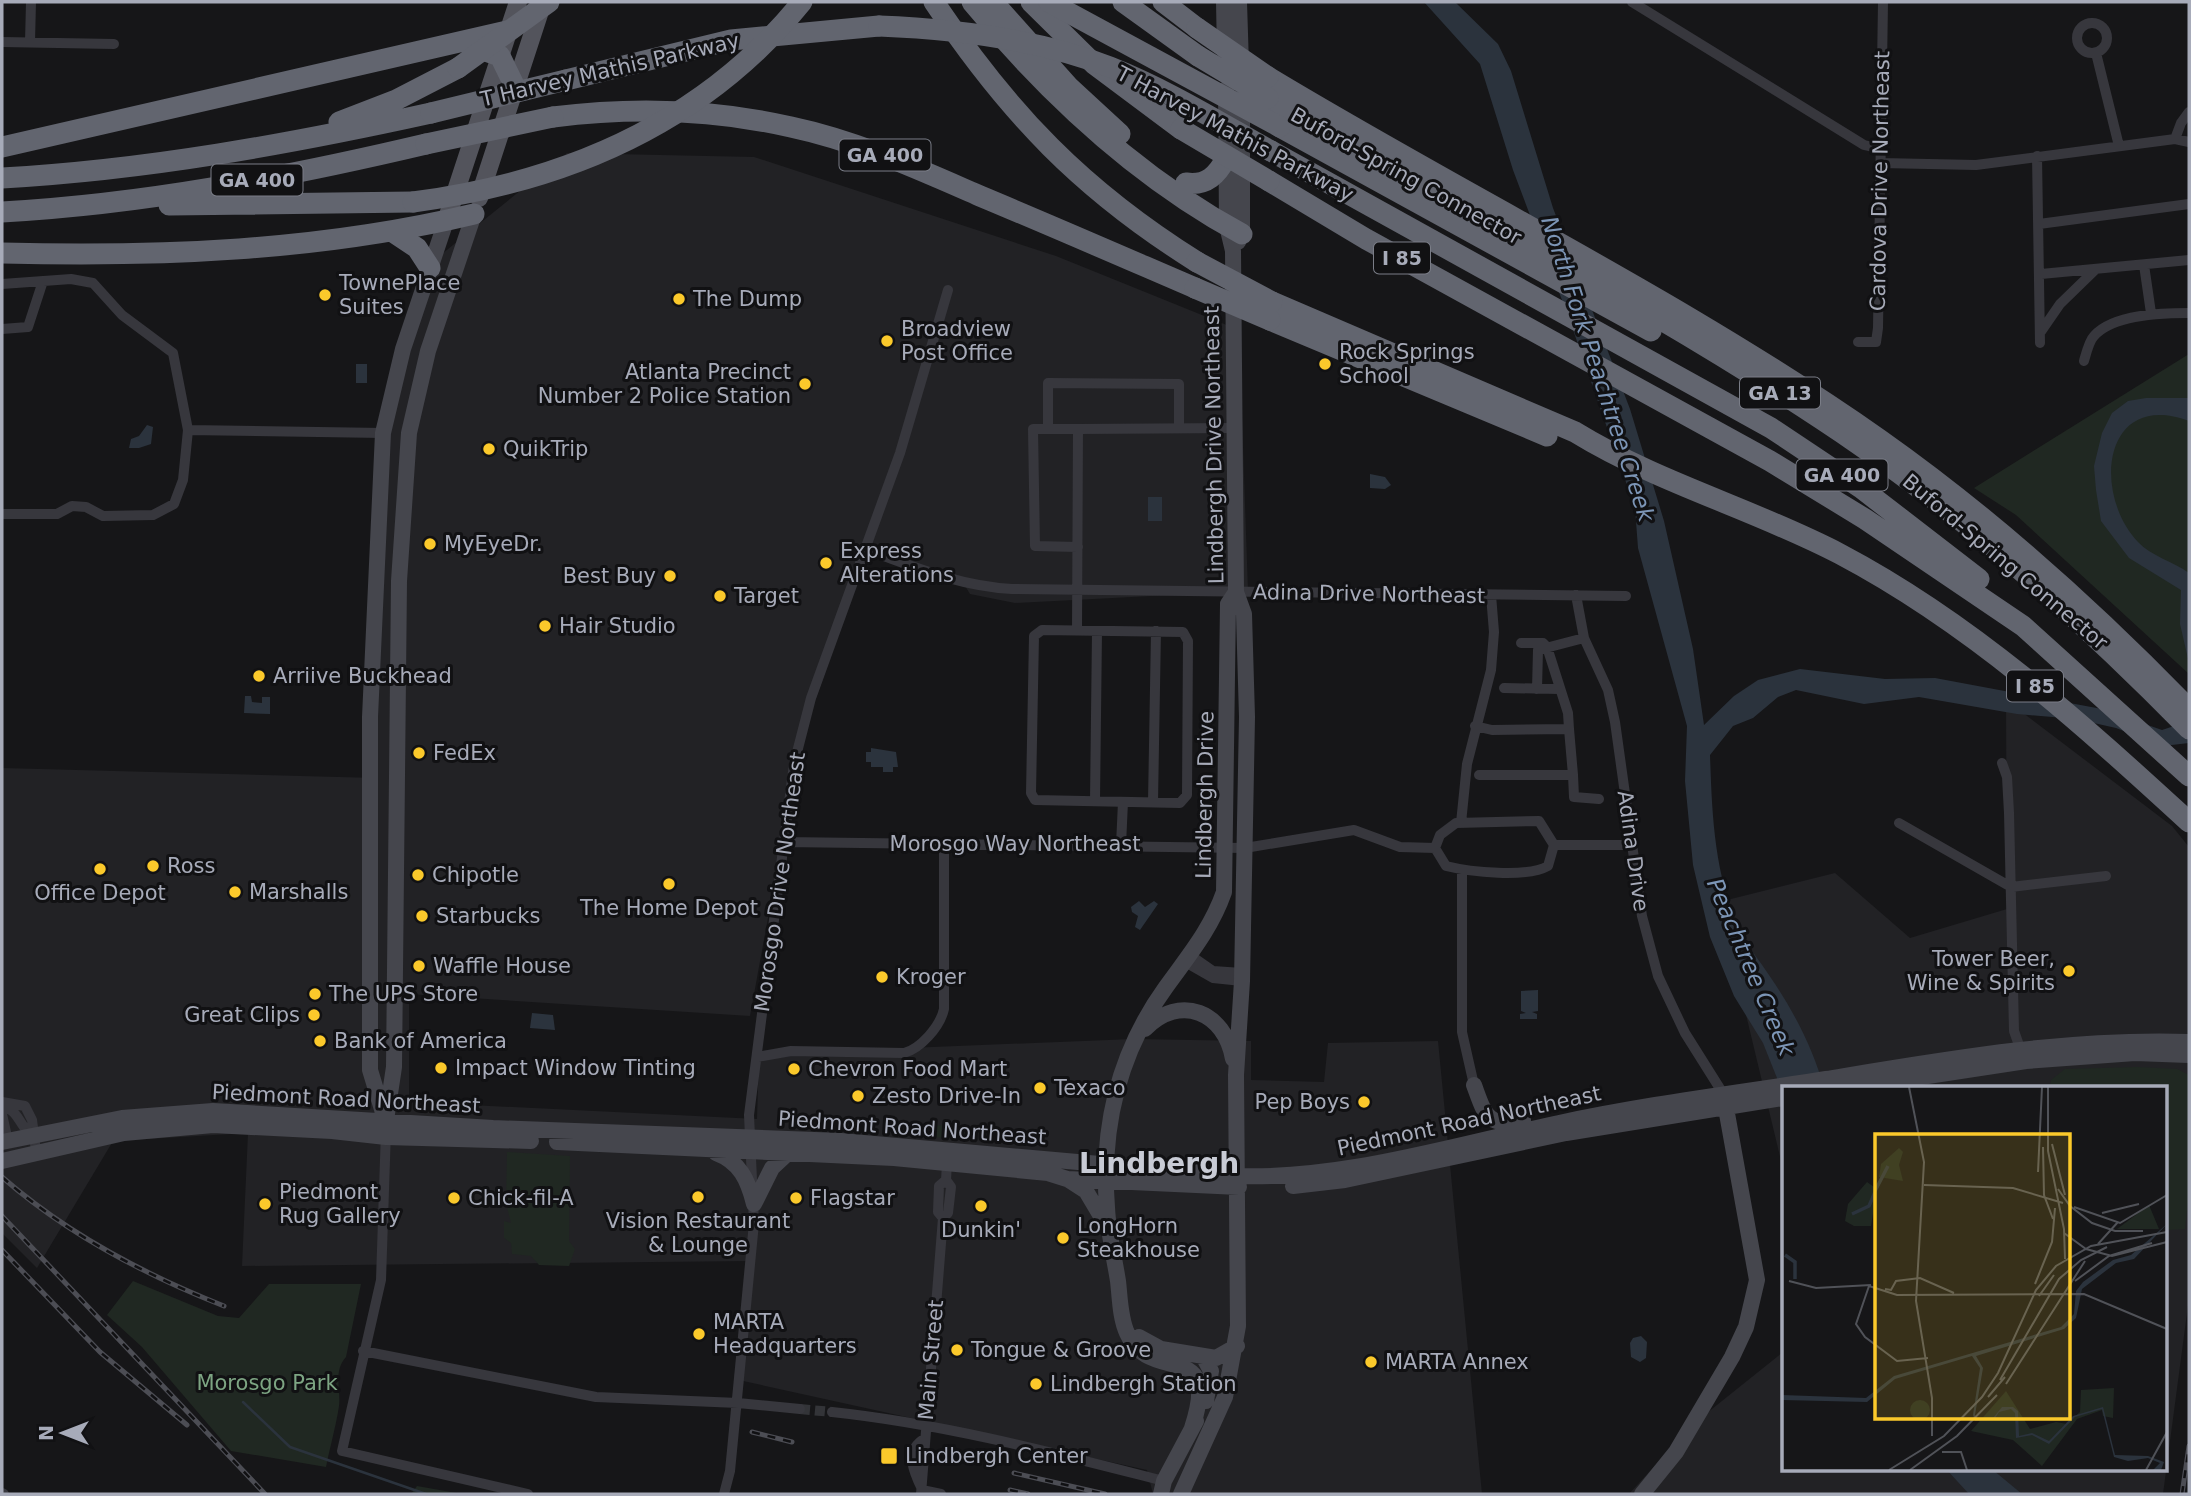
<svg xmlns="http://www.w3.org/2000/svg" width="2191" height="1496" font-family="'DejaVu Sans',sans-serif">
  <rect width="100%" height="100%" fill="#161618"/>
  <path fill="#222225" d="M567 153 754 157 1056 256 1239 330 1248 591 1015 603 970 594 964 584 870 547 800 743 750 1016 409 994V1102L757 1119 759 1054 1133 1039 1251 1041V1080L1324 1082 1328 1043 1438 1041 1482 1494H1153L1147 1470 734 1379 751 1261 242 1266 248 1133 113 1141 37 1268 2 1233V768L376 778 380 533 391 425 427 266Z
    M2006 700 2172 826 2189 847V1298L2163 1494H1629L1692 1425 1783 1352V1470H2165V1088H1783V1169L1719 902 1835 873 1910 938 2007 909Z"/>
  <path fill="#202822" d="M2189 354V674L2016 515 1974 488Z
    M2137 1067 2177 1069 2189 1075V1194L2185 1229 2165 1230V1088H2050L2051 1080 2065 1069Z
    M934 1125 964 1127 966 1140 933 1137Z
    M507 1152 570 1156 569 1241 575 1249 569 1266 539 1265 531 1256 512 1254 511 1243 504 1238V1221L511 1223 506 1203Z
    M133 1281 218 1316 239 1318 269 1284H361L346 1357C333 1371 341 1390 339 1406 336 1426 330 1447 326 1467L231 1451 142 1347 107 1315Z
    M417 1486 462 1494H411Z"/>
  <path fill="#2b333d" d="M1424 2H1455L1498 44 1511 71 1553 208 1630 409 1664 521 1693 649 1704 725 1734 696 1758 680 1800 669 1885 679 1935 678 2102 709 2162 730 2189 721V743L2163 746 2116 728 2076 719 2017 714 1919 697 1864 704 1796 690 1778 697 1753 718 1733 726 1710 755C1712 813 1714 874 1739 928 1747 946 1760 961 1771 978 1794 1012 1813 1048 1824 1088H1783V1093L1763 1043 1734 996 1710 937 1693 865 1685 781 1687 726 1638 548 1635 508 1571 324 1513 170 1480 64Z
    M356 364H367V383H356Z
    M2146 398H2189V421C2104 389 2091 492 2138 542 2151 556 2174 562 2189 573V663L2180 624 2181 590 2129 558 2101 521 2096 490 2094 466 2102 433 2112 413 2128 401Z
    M147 425 153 427 151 444 139 448H129L131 439 139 436Z
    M1370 474 1385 477 1391 485 1385 489 1370 488Z
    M1148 497H1162V521H1148Z
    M245 696H251L252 702 262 703V697H270V714L244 713Z
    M871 748 896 752 898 767H893V772H883V767H871V762H866V752H871Z
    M1139 901 1145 907 1154 901 1158 904 1140 930 1135 927 1138 916 1132 912 1131 907Z
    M1538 990V1011L1532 1012 1537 1014V1019H1520V1014L1526 1013 1521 1011V991Z
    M532 1013 553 1015 555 1030 530 1028Z
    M1641 1336 1647 1342 1646 1358 1640 1362 1631 1357 1630 1343 1633 1338Z
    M1947 1470H1993L2022 1494H1969Z"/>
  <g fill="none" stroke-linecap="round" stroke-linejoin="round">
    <path stroke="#2b333d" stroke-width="2.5" d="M243 1402 290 1447 426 1494"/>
    <path stroke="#333438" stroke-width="10" stroke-dasharray="10 5" stroke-linecap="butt" d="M800 1409 832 1412"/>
    <path stroke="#37373d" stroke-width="10" d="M1632 2 1864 145 1881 149
      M2077 38a15 15 0 1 1 30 0a15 15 0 1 1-30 0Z
      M2 42 114 44
      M30 42 31 2
      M2096 53 2119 146
      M2175 139 2181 123 2189 112
      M2037 156 2040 343
      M1881 163 1976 165 2175 139 2189 142
      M2039 224 2189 204
      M2144 265 2151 313
      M2041 274 2189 260
      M2 284 71 279 93 283 122 315 173 353 188 430 183 480 174 504 153 515 103 516 86 507 72 506 57 514H2
      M2 329 28 327 43 281
      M2040 333 2060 304 2095 270
      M1858 342H1876L1878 328 1883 2
      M2084 361C2086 354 2089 341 2094 336 2113 314 2164 313 2189 313
      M1048 429V383L1179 384V428
      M188 430 383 433
      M1078 547 1035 546 1033 429H1078
      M865 549C914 567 959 586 1012 589L1626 596
      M1576 595 1584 638 1608 690 1615 722 1642 916 1658 976 1685 1033 1724 1095
      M1042 630 1183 632 1188 641 1187 795 1180 803 1035 800 1031 793 1034 636Z
      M1077 630 1078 429 1235 428
      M1521 643H1543L1547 647 1568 713 1569 729
      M1504 688 1559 689
      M1537 689 1538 650 1584 638
      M1475 726 1492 730 1569 729 1573 775H1479
      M2002 763 2007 777 2009 813 2014 1031 2020 1048
      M1573 775 1574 797 1599 799
      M1095 801 1097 631
      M1153 802 1156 631
      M1539 821 1554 845 1548 866C1527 878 1470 872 1446 866L1435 848 1440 835 1456 823Z
      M1461 823 1467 764 1491 670 1494 632 1491 595
      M1899 823 2011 887 2106 876
      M784 842 1245 848 1354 830 1400 847 1435 848
      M1121 845 1123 802
      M1554 845H1631
      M1462 870V1032L1474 1085
      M1190 955 1213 971 1242 973
      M1185 962 1213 978 1242 981
      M757 1057 791 1051 904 1053C920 1049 940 1027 944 1009V844
      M2 1102 25 1106 32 1120 36 1151
      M2 1105C19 1111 19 1125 31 1135
      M2 1114 8 1141
      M386 1130 381 1280 342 1451 528 1494
      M943 1218 938 1212 939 1186 946 1180
      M363 1351 596 1397 738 1403 800 1409
      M832 1412C945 1424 1054 1453 1164 1481
      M922 1489C914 1473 904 1451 924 1439
      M922 1490 941 1494
      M2 1493 4 1494
      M724 1494 730 1471 754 1223 749 1115 794 764 811 698 900 453 948 290
      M921 1494 943 1218 948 1213 951 1187 946 1180 947 1163"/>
    <path stroke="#45464d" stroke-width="16" d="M1224 2 1225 53
      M1239 2 1241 65
      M1238 242 1242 234V98
      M1145 1029C1180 993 1225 1012 1233 1059
      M1474 1085C1485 1115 1487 1128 1523 1120
      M1849 1088 2026 1061 2135 1053 2189 1055
      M384 1116 370 1070V717L383 433 403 349 446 221
      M386 1120 394 1067 399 581 409 433 428 351 474 214
      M2 1142 122 1118 213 1111 493 1128 841 1141 1235 1176C1344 1180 1453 1145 1559 1123 1647 1104 1737 1093 1826 1079 1947 1059 2066 1038 2189 1042
      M557 1142 894 1158 1048 1173 1067 1179 1239 1187
      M716 1153C740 1162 748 1180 754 1204
      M2 1161 124 1133 213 1125 332 1131 386 1137 531 1141
      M1069 1180 1086 1191 1105 1223
      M1293 1186 1345 1180 1566 1133 1783 1098
      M754 1204 772 1168 787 1154
      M1139 1337 1161 1349 1216 1358 1237 1346
      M1203 1356 1211 1371 1206 1401
      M1192 1428C1222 1336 1150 1387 1127 1333 1120 1318 1120 1298 1118 1281 1114 1256 1108 1232 1107 1207 1101 1127 1119 1052 1166 987 1189 955 1211 929 1224 892L1228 604 1236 592
      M1161 1494 1164 1481 1196 1421
      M1181 1494 1225 1397 1238 1326 1236 1075 1242 981 1247 717 1244 614 1236 592 1233 251 1227 226 1226 89
      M1642 1494 1676 1452 1732 1357 1746 1327 1757 1280 1724 1097"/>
    <path stroke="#53545c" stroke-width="18" d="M479 198 542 5
      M446 221 518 2"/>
    <path stroke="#62656f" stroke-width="21" d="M934 2C1009 114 1082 190 1197 262
      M972 2C1048 94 1137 177 1242 234
      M993 2 1069 87 1120 134
      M1031 2 1094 64 1181 129
      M1123 2 1198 56
      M1163 2 1197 28
      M469 45 500 56 515 87
      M1268 77C1470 199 1685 303 1879 439 1991 518 2094 611 2189 709
      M566 80 731 40 879 26
      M1268 98C1466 212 1672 316 1861 446 1980 528 2088 626 2189 729
      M553 117C633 107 712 109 791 127 857 141 918 169 980 196 1052 226 1123 257 1195 288
      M339 122 396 100 458 68
      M1280 127 1651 331
      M2 147 507 31
      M1271 151 1771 428 1861 488 1979 579
      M2 178C146 170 290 144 431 113
      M1269 181 1366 239 1770 461 1865 519 2023 626 2189 776
      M1186 183C1207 186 1217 175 1227 157
      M169 205 413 202
      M2 212C145 204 286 177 426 144
      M393 232 417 248 430 268
      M2 253C160 257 319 251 474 214
      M1272 302 1575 432C1658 483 1754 509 1840 554 1971 623 2081 723 2189 822
      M1270 320 1547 436"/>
    <defs>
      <path id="rail" d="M2 1177C67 1234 143 1274 224 1306
        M2 1216 265 1494
        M2 1250 100 1352 187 1425
        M752 1432 792 1442
        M1014 1473 1105 1494
        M1010 1490 1028 1494
        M2182 1494 2189 1446"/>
    </defs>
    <use href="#rail" stroke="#4c4d54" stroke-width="5"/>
    <use href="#rail" stroke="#111113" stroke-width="2.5" stroke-dasharray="8" stroke-linecap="butt"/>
    <path stroke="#62656f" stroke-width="21" d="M1049 2 1280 127
      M879 26C957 29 1037 39 1110 67 1166 89 1219 122 1271 151
      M1197 28 1268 77
      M1198 56 1268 98
      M458 68 549 2
      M431 113 566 80
      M1181 129 1269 181
      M426 144 553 117
      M413 202C565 182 703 124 802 2
      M1197 262 1272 302
      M1195 288 1270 320"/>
  </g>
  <g fill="#fbc92b" stroke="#111113" stroke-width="2.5">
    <circle cx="325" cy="295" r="7"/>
    <circle cx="679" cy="299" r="7"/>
    <circle cx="887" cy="341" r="7"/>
    <circle cx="1325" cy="364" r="7"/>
    <circle cx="805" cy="384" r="7"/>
    <circle cx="489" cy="449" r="7"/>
    <circle cx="430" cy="544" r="7"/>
    <circle cx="826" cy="563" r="7"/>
    <circle cx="670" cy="576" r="7"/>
    <circle cx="720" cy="596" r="7"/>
    <circle cx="545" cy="626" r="7"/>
    <circle cx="259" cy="676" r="7"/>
    <circle cx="419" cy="753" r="7"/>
    <circle cx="153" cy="866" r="7"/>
    <circle cx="100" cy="869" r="7"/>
    <circle cx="418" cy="875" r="7"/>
    <circle cx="669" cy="884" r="7"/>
    <circle cx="235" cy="892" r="7"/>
    <circle cx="422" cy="916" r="7"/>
    <circle cx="419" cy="966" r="7"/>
    <circle cx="2069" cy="971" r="7"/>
    <circle cx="882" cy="977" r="7"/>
    <circle cx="315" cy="994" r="7"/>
    <circle cx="314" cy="1015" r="7"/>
    <circle cx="320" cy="1041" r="7"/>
    <circle cx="441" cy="1068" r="7"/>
    <circle cx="794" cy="1069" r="7"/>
    <circle cx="1040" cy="1088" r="7"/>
    <circle cx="858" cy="1096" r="7"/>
    <circle cx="1364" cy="1102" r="7"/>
    <circle cx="698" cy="1197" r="7"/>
    <circle cx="454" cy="1198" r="7"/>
    <circle cx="796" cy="1198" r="7"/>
    <circle cx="265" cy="1204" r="7"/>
    <circle cx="981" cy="1206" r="7"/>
    <circle cx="1063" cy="1238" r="7"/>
    <circle cx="699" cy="1334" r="7"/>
    <circle cx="957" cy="1350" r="7"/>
    <circle cx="1371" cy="1362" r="7"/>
    <circle cx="1036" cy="1384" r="7"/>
    <rect x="880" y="1447" width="18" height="18" rx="3.5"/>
  </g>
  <g text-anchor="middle" stroke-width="6" stroke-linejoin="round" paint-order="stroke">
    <g fill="#111113" stroke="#7a7d87" stroke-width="2">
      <rect x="839.5" y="139.5" width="91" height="31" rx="5"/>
      <rect x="211.5" y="164.5" width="91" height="31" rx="5"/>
      <rect x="1374" y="242.5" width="56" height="31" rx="5"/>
      <rect x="1740" y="377.5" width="80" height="31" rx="5"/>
      <rect x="1796.5" y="459.5" width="91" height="31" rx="5"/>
      <rect x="2007" y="670.5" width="56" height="31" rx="5"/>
    </g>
    <g font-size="19" font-weight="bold" fill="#a7abb9">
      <text x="885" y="162">GA 400</text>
      <text x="257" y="187">GA 400</text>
      <text x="1402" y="265">I 85</text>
      <text x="1780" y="400">GA 13</text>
      <text x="1842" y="482">GA 400</text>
      <text x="2035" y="693">I 85</text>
    </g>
    <g font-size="21" fill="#a7abb9" stroke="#111113">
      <text transform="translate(610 70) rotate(-13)" y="7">T Harvey Mathis Parkway</text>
      <text transform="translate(1235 134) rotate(28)" y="7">T Harvey Mathis Parkway</text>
      <text transform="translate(1406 176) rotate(29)" y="7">Buford-Spring Connector</text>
      <text transform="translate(1880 181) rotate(-89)" y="7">Cardova Drive Northeast</text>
      <text transform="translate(1214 445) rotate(-91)" y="7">Lindbergh Drive Northeast</text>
      <text transform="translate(2005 562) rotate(40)" y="7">Buford-Spring Connector</text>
      <text transform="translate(1369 594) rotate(1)" y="7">Adina Drive Northeast</text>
      <text transform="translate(1205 795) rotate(-89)" y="7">Lindbergh Drive</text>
      <text x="1015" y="851">Morosgo Way Northeast</text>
      <text transform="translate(1633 851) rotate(82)" y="7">Adina Drive</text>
      <text transform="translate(780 882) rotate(-82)" y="7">Morosgo Drive Northeast</text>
      <text transform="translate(346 1099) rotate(3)" y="7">Piedmont Road Northeast</text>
      <text transform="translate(1469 1121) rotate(-12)" y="7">Piedmont Road Northeast</text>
      <text transform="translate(912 1128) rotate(4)" y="7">Piedmont Road Northeast</text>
      <text transform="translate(931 1360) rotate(-85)" y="7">Main Street</text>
    </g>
    <g font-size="21" fill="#a7abb9" stroke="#111113" text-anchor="start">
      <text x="339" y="290">TownePlace<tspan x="339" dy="24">Suites</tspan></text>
      <text x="693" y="306">The Dump</text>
      <text x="901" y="336">Broadview<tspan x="901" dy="24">Post Office</tspan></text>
      <text x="1339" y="359">Rock Springs<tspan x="1339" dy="24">School</tspan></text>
      <text x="791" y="379" text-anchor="end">Atlanta Precinct<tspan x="791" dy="24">Number 2 Police Station</tspan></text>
      <text x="503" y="456">QuikTrip</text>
      <text x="444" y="551">MyEyeDr.</text>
      <text x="840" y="558">Express<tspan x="840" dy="24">Alterations</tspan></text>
      <text x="656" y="583" text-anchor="end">Best Buy</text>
      <text x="734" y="603">Target</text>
      <text x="559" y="633">Hair Studio</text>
      <text x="273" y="683">Arriive Buckhead</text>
      <text x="433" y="760">FedEx</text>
      <text x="167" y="873">Ross</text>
      <text x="432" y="882">Chipotle</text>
      <text x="249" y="899">Marshalls</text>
      <text x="100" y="900" text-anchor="middle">Office Depot</text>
      <text x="669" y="915" text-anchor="middle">The Home Depot</text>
      <text x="436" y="923">Starbucks</text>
      <text x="2055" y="966" text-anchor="end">Tower Beer,<tspan x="2055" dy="24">Wine &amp; Spirits</tspan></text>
      <text x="433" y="973">Waffle House</text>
      <text x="896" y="984">Kroger</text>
      <text x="329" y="1001">The UPS Store</text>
      <text x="300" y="1022" text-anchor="end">Great Clips</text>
      <text x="334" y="1048">Bank of America</text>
      <text x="455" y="1075">Impact Window Tinting</text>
      <text x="808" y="1076">Chevron Food Mart</text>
      <text x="1054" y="1095">Texaco</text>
      <text x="872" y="1103">Zesto Drive-In</text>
      <text x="1350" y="1109" text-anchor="end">Pep Boys</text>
      <text x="279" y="1199">Piedmont<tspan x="279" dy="24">Rug Gallery</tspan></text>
      <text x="468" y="1205">Chick-fil-A</text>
      <text x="810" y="1205">Flagstar</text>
      <text x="698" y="1228" text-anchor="middle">Vision Restaurant<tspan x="698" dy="24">&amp; Lounge</tspan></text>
      <text x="1077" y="1233">LongHorn<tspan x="1077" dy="24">Steakhouse</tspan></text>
      <text x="981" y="1237" text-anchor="middle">Dunkin'</text>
      <text x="713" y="1329">MARTA<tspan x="713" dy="24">Headquarters</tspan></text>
      <text x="971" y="1357">Tongue &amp; Groove</text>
      <text x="1385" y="1369">MARTA Annex</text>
      <text x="1050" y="1391">Lindbergh Station</text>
      <text x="905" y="1463">Lindbergh Center</text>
    </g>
    <g font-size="21" fill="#7da583" stroke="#111113">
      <text x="267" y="1390">Morosgo Park</text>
    </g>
    <g font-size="23" font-style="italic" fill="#7c95b6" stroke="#111113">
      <text transform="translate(1598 369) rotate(72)" y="8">North Fork Peachtree Creek</text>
      <text transform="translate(1751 967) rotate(67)" y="8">Peachtree Creek</text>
    </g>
    <g font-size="28" font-weight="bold" fill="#c8cbd5" stroke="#111113">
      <text x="1159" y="1173">Lindbergh</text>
    </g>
  </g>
  <g transform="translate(1782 1086)">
    <rect width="385" height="385" fill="#161618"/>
    <path d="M117 62 121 66 117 79 121 95 97 91 99 78ZM85 96 95 103 89 140H72L63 135 66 118ZM367 119 377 143H335ZM332 302 331 332 321 330 320 324 295 333 260 380 231 354 189 345 224 305 248 343 274 336 285 338 298 326 299 304ZM128 324a10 10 0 1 1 20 0a10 10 0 1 1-20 0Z" fill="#202822"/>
    <path d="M385 138 352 173 334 177 300 203 294 232 282 243 194 270 201 282 193 329 196 334 211 332 220 321H231L236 325 237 350 250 347 267 355 291 330 321 321 333 369 366 370 382 376 379 384H371L378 377 366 372 346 375 332 371 320 323 293 331 267 358 250 349 234 352 233 327 229 323 217 326 212 334 193 335 191 329 198 282 190 270 113 293 85 316 0 314V309L84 312 112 290 279 241 292 228 294 205 301 196 331 174 349 169Z" fill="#2b333d"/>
    <path fill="none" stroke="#2b333d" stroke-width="3.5" d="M93 105 106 80M70 128 87 120 93 106M3 169 13 176V193"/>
    <path fill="none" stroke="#505258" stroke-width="2" d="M127 1 142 76 134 215 150 312V350M266 1V65L282 143 283 173M270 58 283 109M261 61 262 109 271 133M256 86 260 1M142 99 231 102 281 117M276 103 288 120 310 137 333 145H361M292 121 338 137 385 109M320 127 357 118M282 147 304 163 330 170 385 156M316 158 336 136M7 195 34 202 89 199M293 195 327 170 370 157M253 198 270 156 273 122M87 200 115 209 302 208 385 243M87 200 74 238 83 251 115 275 146 272M103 203 109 204 114 195 138 192 172 207M257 210 272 189M218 294 277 193 299 174 325 161M224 298 303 175M206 311 223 291M160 366H179L185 384M107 384 162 350 200 311 216 287 254 204 274 180 309 160 385 146M128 384 175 350 215 309M364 384 385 346"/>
    <path fill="#fbc92b" fill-opacity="0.15" stroke="#fbc92b" stroke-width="3.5" d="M93 48H288V333H93Z"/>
    <rect width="385" height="385" fill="none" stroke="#a7abb9" stroke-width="3.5"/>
  </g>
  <rect width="2191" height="1496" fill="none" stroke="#a7abb9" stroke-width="7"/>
  <g transform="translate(63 1433) rotate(270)" stroke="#111113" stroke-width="5" paint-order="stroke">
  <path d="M0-5L12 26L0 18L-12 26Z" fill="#a7abb9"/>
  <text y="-10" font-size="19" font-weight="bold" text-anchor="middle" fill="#a7abb9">N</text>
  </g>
</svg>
